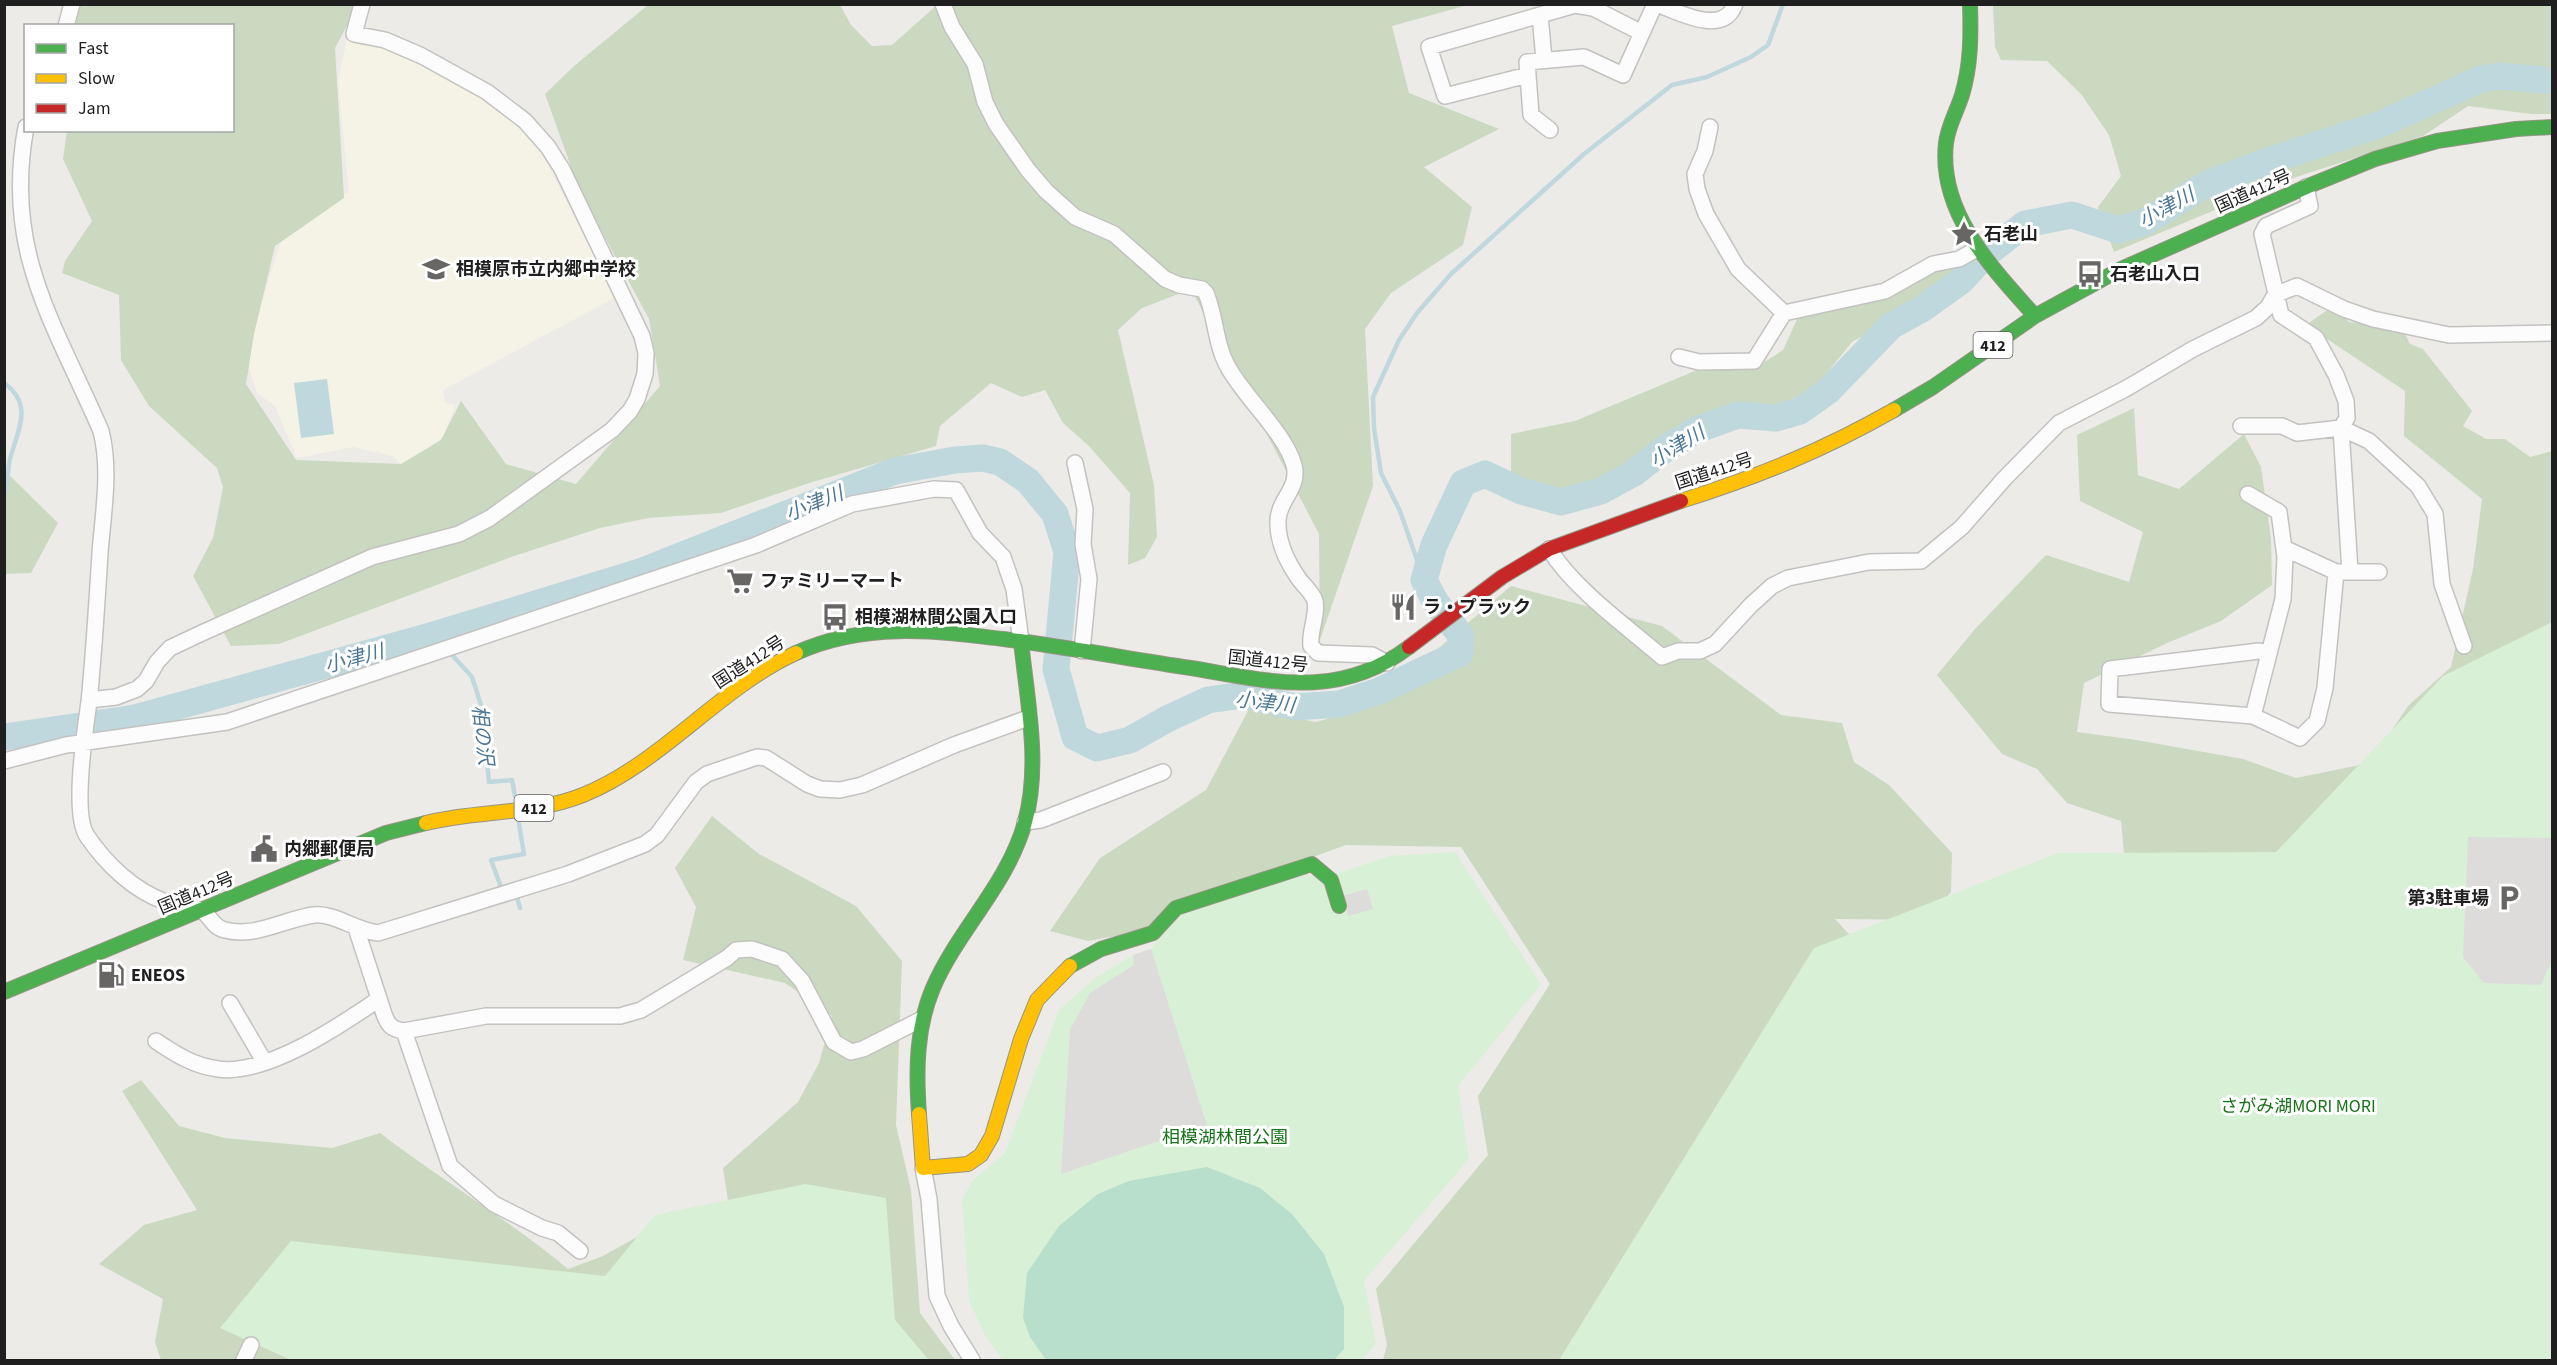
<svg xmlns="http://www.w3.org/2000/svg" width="2557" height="1365" font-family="'Source Sans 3','Noto Sans JP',sans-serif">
  <rect width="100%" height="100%" fill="#edebe8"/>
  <path fill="#f5f3e5" d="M348 36 382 46 493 99 540 150 616 297 443 390 445 403 455 405 444 436 405 468 393 456 353 447 297 458 275 406 257 393 245 355 281 241 303 216 349 192 338 80Z"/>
  <path fill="#cad9c0" d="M62 5H358L335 48 344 198 275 246 254 334 246 384 296 460 401 464 441 440 461 401 506 464 576 484 660 386 649 319 579 189 545 94 574 66 648 5H840L851 25 872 46 892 45 937 5H1468L1392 26 1409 93 1499 129 1424 167 1472 207 1463 245 1391 293 1365 329 1373 486 1320 640 1319 534 1191 289 1142 308 1118 330 1154 485 1157 537 1145 558 1128 565 1130 493 1089 446 1063 423 1045 390 1022 397 991 383 940 426 936 446 809 483 721 513 648 518 600 528 511 557 279 644 231 646 193 576 213 538 223 487 217 468 149 406 121 360 119 295 62 273 65 261 92 221 63 159 67 131 232 130V26H59Z
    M1993 5H2552V114H2531L2468 106 2423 136 2287 180 2114 252 2098 207 2121 176 2109 135 2081 94 2047 61 2001 60 1995 47Z
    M1933 266 1958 268 1901 315 1852 342 1813 390 1779 405 1716 413 1660 442 1608 482 1559 496 1511 475V434L1575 421 1709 365 1754 369 1783 350 1800 313Z
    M2333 306 2349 322 2402 328 2410 344 2423 349 2472 411 2463 426 2486 439H2505L2530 457 2552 451V767L2452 954 2124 853 2121 821 2067 803 2037 769 2002 754 1937 675 1975 629 2046 555 2129 582 2143 532 2080 501 2077 435 2134 408 2138 475 2179 489 2244 434 2261 467 2271 539 2272 585 2221 621 2167 643 2084 683 2077 732 2136 740 2243 759 2296 778 2370 763 2408 706 2451 667 2473 569 2482 499 2404 436 2405 391 2306 325Z
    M5 471 58 523 31 573 5 574Z
    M1511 586 1662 626 1781 715 1842 723 1854 762 1889 785 1952 853 1951 892 1927 920 1835 919 1874 961 1748 1360H1383L1387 1345 1376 1289 1488 1155 1478 1096 1550 984 1461 847 1346 845 1174 907 1154 929 1088 941 1050 931 1100 858 1206 790 1249 709 1316 722 1370 707Z
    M712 816 759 854 856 906 902 961 896 1125 911 1190 920 1313 955 1360H161L155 1342 163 1299 99 1264 144 1225 197 1210 122 1091 141 1080 179 1126 225 1138 332 1148 380 1133C441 1180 508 1219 568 1269L603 1256 653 1228 729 1207 723 1168 798 1102 819 1063 832 1016 785 983 683 960 696 907 675 868Z"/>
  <path fill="#d8f0d6" d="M2552 622V1360H1559L1814 948 2058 853 2276 852 2443 676Z
    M1455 852 1541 984 1458 1086 1469 1159 1364 1281 1376 1344 1362 1360H1003L984 1334 969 1300 962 1199 973 1180 1005 1153 1059 1010 1094 979 1133 955 1151 949 1178 912 1302 873 1321 879 1389 856Z
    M805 1184 886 1198 895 1320 929 1360H291L220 1328 291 1241 605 1276 655 1215Z"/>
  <path fill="#b8dfcb" d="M1207 1167 1260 1188 1292 1214 1324 1254 1344 1307V1349L1334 1360H1046L1030 1337 1023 1318 1027 1273 1059 1226 1098 1194 1129 1181Z"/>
  <path fill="#dddcdb" d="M2468 837 2552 838V960L2541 985 2484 983 2463 957Z
    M1367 889 1373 909 1348 916 1343 896Z
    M1151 949 1207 1125 1061 1174 1070 1030 1090 993 1134 965 1133 955Z"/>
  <path fill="#bfd8dd" d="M327 379 334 434 301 438 294 383Z"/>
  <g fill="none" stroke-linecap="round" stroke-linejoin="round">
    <path stroke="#bfd8dd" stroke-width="4.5" d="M4 383C34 405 18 429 10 459 7 471 9 483 4 495
      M1424 580 1400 511 1381 473 1374 428 1373 397 1399 340 1417 313 1451 274 1584 154 1672 85 1707 77 1751 57 1768 45 1783 4
      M434 635 438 640
      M453 656 472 677 481 705 489 782 512 780 515 796
      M501 887 491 860 524 854 519 824
      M517 897 520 908"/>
    <path stroke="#bfd8dd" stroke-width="27" d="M4 737 135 718 434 635 640 572 895 471 955 460 983 458 1000 462 1028 481 1055 514 1067 552 1056 669 1075 737 1097 748 1130 740 1167 719 1208 700 1243 695 1295 707 1339 704 1379 691 1460 653 1461 636 1435 601 1424 580 1434 545 1463 483 1485 474 1521 491 1561 502 1601 491 1634 473 1666 448 1696 430 1738 415 1776 418 1800 411 1828 391 1891 326 1922 309 1961 281 1985 255 2025 224 2072 215 2118 230 2145 222 2205 185 2265 162 2381 124 2481 79 2500 76 2552 81"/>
    <defs>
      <path id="street" d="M943 4 952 27 975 64 985 102 996 124 1028 170 1046 191 1075 217 1114 234 1165 279 1179 285 1202 289 1206 293C1216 317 1215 344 1228 367 1245 398 1285 433 1294 465 1300 488 1279 499 1278 520 1277 541 1287 562 1299 579 1304 586 1313 593 1315 601 1318 616 1309 631 1311 646L1318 653 1372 655 1387 663
        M1657 4C1678 12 1724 37 1735 4
        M1540 15 1544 60
        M66 26 72 4
        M1528 75 1445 96 1429 47 1575 5 1593 8 1642 33
        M26 127C3 251 54 322 101 431 111 470 103 513 100 553 97 602 94 652 89 702 85 730 72 814 87 836 106 864 134 891 166 902 177 906 192 905 201 910 211 916 213 928 225 930 256 938 284 919 314 915 335 913 354 930 378 933L568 874 645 844 657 835 696 782 707 774 757 757 766 758 807 784 820 789 840 790 862 785 954 745 1028 718
        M1710 127 1705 151 1695 174 1697 189 1706 214 1738 269 1784 313
        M1550 130 1531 115 1527 62 1584 57 1623 75 1655 4
        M2306 187 2310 206 2266 226 2262 234 2281 315 2316 338 2336 375 2346 401 2347 418 2341 428 2350 572
        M1679 357 1699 362 1754 361 1784 313 1885 291 1933 264 1959 259 1977 249
        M2241 426H2282L2297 433 2341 428 2369 441 2418 486 2435 514 2442 584 2464 646
        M1075 463 1085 509 1083 544 1089 579 1082 651
        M2248 494 2279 512 2285 557 2283 599 2253 716
        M2284 548 2336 572H2379
        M1549 549C1575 590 1625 625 1662 657L1678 651H1700L1715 644 1751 605 1772 586 1788 578 1869 562 1921 561 1962 527 2004 479 2059 423 2127 388 2193 349 2256 318 2268 307 2275 295 2297 286 2344 309 2373 319 2449 335 2552 333
        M2269 653 2259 651 2110 669 2109 704 2253 716 2300 738 2317 721 2325 688 2336 572
        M89 700 116 697 137 689 146 681 157 662 170 648 204 632 372 557 459 534 490 518 612 430 630 411 637 399 645 374 646 353 642 336 562 169 548 147 525 121 487 92 422 56 385 40 354 34 362 4
        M4 761 66 745 227 722 756 545 852 504 934 489 956 490 980 533 1003 557 1014 589 1021 641
        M1025 822 1041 820 1163 772
        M356 928 384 1014C388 1025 391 1029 404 1031L486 1016H620L641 1010 727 958 736 950 752 949 782 959 802 981 834 1042 851 1052 863 1049 922 1019
        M230 1003 264 1061
        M404 1031 450 1166 494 1204 542 1228 558 1233 580 1251
        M156 1041C175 1054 194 1066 218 1069 266 1076 341 1025 379 999
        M923 1168 929 1199 937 1296 951 1326 972 1360
        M244 1360 251 1345"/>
      <path id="fast" d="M1970 4C1971 35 1971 65 1962 95 1957 111 1948 126 1946 143 1938 212 1992 268 2035 316
        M1894 410 1933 387 2035 316 2121 269 2306 187 2375 159 2437 141 2516 129 2552 127
        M796 653C866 621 938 631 1011 640 1071 648 1131 659 1191 668 1270 681 1338 701 1409 647
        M1070 966 1101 949 1153 933 1176 908 1312 864 1331 880 1339 906
        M4 992 386 833 426 823
        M919 1114C916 1072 916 1028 933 988 958 930 1008 884 1025 822 1041 764 1027 700 1021 641"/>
      <path id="slow" d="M1681 501C1759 476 1822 451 1894 410
        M426 823C478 810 533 815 583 795 662 763 719 688 796 653
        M919 1114 923 1168 968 1164 981 1155 992 1136 1021 1039 1037 1000 1070 966"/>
      <path id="jam" d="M1409 647 1502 577 1549 549 1681 501"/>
    </defs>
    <use href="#street" stroke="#c3c2c0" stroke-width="18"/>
    <use href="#fast" stroke="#959582" stroke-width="16"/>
    <use href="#slow" stroke="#959582" stroke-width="16"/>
    <use href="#jam" stroke="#959582" stroke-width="16"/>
    <use href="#street" stroke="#fcfcfc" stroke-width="15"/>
    <use href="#fast" stroke="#4caf50" stroke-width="14"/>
    <use href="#slow" stroke="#ffc107" stroke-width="14"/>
    <use href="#jam" stroke="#c62828" stroke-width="14"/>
  </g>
  <defs>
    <symbol id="sight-bare" viewBox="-9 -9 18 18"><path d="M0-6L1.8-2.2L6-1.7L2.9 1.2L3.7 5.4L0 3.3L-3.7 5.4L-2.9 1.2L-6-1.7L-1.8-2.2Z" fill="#676665" stroke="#fff" stroke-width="2.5" paint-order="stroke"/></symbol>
    <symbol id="school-bare" viewBox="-9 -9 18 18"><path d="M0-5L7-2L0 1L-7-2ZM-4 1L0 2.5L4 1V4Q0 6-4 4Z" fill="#676665" stroke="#fff" stroke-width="2.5" paint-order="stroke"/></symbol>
    <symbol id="bus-bare" viewBox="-9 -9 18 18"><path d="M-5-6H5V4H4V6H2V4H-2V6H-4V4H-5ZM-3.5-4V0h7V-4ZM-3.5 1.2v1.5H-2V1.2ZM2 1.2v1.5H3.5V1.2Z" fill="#676665" stroke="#fff" stroke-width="2.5" paint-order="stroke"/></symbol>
    <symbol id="supermarket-bare" viewBox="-9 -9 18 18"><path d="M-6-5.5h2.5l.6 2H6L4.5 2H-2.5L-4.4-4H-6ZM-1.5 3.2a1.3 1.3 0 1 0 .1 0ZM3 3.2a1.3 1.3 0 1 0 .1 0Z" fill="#676665" stroke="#fff" stroke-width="2.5" paint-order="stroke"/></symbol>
    <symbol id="restaurant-bare" viewBox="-9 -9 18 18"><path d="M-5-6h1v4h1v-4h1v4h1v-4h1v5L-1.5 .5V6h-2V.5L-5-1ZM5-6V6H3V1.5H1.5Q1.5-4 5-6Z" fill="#676665" stroke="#fff" stroke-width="2.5" paint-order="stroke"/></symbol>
    <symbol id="civic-bare" viewBox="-9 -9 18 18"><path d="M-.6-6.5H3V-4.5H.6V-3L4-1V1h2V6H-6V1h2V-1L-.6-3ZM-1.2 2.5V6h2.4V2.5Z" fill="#676665" stroke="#fff" stroke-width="2.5" paint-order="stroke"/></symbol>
    <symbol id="parking-bare" viewBox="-9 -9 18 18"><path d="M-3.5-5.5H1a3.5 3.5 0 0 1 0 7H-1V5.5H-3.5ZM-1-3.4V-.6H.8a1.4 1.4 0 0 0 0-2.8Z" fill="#676665" stroke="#fff" stroke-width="2.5" paint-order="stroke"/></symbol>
    <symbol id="fuel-bare" viewBox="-9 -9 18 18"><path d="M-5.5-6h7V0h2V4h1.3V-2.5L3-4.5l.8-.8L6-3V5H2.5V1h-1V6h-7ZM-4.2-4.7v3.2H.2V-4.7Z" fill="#676665" stroke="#fff" stroke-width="2.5" paint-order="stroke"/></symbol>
  </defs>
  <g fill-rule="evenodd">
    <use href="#sight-bare" x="1945" y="215" width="38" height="38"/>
    <use href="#school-bare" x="417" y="250" width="38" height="38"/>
    <use href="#bus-bare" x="2071" y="255" width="38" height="38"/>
    <use href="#supermarket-bare" x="721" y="562" width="38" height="38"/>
    <use href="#restaurant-bare" x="1384" y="588" width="38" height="38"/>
    <use href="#bus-bare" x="816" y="598" width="38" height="38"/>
    <use href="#civic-bare" x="245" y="830" width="38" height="38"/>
    <use href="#parking-bare" x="2490" y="879" width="38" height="38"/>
    <use href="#fuel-bare" x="92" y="956" width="38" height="38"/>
  </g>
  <g text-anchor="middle" stroke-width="6" stroke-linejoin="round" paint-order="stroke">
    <g fill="#fff" stroke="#626262" stroke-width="1.5">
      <rect x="1973.5" y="332" width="39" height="26" rx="4.5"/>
      <rect x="514.5" y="795" width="39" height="26" rx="4.5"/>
    </g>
    <g font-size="16" font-weight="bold" fill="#1f1f1f">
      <text x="1993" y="351">412</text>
      <text x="534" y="814">412</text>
    </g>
    <g font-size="18" fill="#1f1f1f" stroke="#fff">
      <text transform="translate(2253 191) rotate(-24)" y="6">国道412号</text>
      <text transform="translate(1714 471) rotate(-18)" y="6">国道412号</text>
      <text transform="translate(1268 661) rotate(6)" y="6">国道412号</text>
      <text transform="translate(749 662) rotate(-33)" y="6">国道412号</text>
      <text transform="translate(196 893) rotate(-23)" y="6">国道412号</text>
    </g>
    <g font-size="18" font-weight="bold" fill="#1f1f1f" stroke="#fff" text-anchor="start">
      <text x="1984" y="240">石老山</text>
      <text x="456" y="275">相模原市立内郷中学校</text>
      <text x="2110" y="280">石老山入口</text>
      <text x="760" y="587">ファミリーマート</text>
      <text x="1423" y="613">ラ・プラック</text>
      <text x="855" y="623">相模湖林間公園入口</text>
      <text x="284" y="855">内郷郵便局</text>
      <text x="2489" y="904" text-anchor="end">第3駐車場</text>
      <text x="131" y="981">ENEOS</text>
    </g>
    <g font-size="18" fill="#167318" stroke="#fff">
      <text x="2298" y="1112">さがみ湖MORI MORI</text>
      <text x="1225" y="1143">相模湖林間公園</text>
    </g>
    <g font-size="20" font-style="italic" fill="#4d7796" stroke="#fff">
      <text transform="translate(2166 207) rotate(-29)" y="7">小津川</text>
      <text transform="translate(1677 446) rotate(-32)" y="7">小津川</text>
      <text transform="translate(814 503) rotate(-22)" y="7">小津川</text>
      <text transform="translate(354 658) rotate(-15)" y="7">小津川</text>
      <text transform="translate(1265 702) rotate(6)" y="7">小津川</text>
      <text transform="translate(483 735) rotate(83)" y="7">相の沢</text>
    </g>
  </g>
  <rect width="2557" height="1365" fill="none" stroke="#1f1f1f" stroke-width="12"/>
  <rect x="24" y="24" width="210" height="108" fill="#ffffff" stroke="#a5a5a5" stroke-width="1.5"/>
  <rect x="36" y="44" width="30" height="9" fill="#4caf50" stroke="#a5a5a5" stroke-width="1.5"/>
  <text x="78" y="54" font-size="18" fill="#1f1f1f">Fast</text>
  <rect x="36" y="74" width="30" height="9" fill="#ffc107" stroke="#a5a5a5" stroke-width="1.5"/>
  <text x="78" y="84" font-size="18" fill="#1f1f1f">Slow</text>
  <rect x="36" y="104" width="30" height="9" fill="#c62828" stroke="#a5a5a5" stroke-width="1.5"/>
  <text x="78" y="114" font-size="18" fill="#1f1f1f">Jam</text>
</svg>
